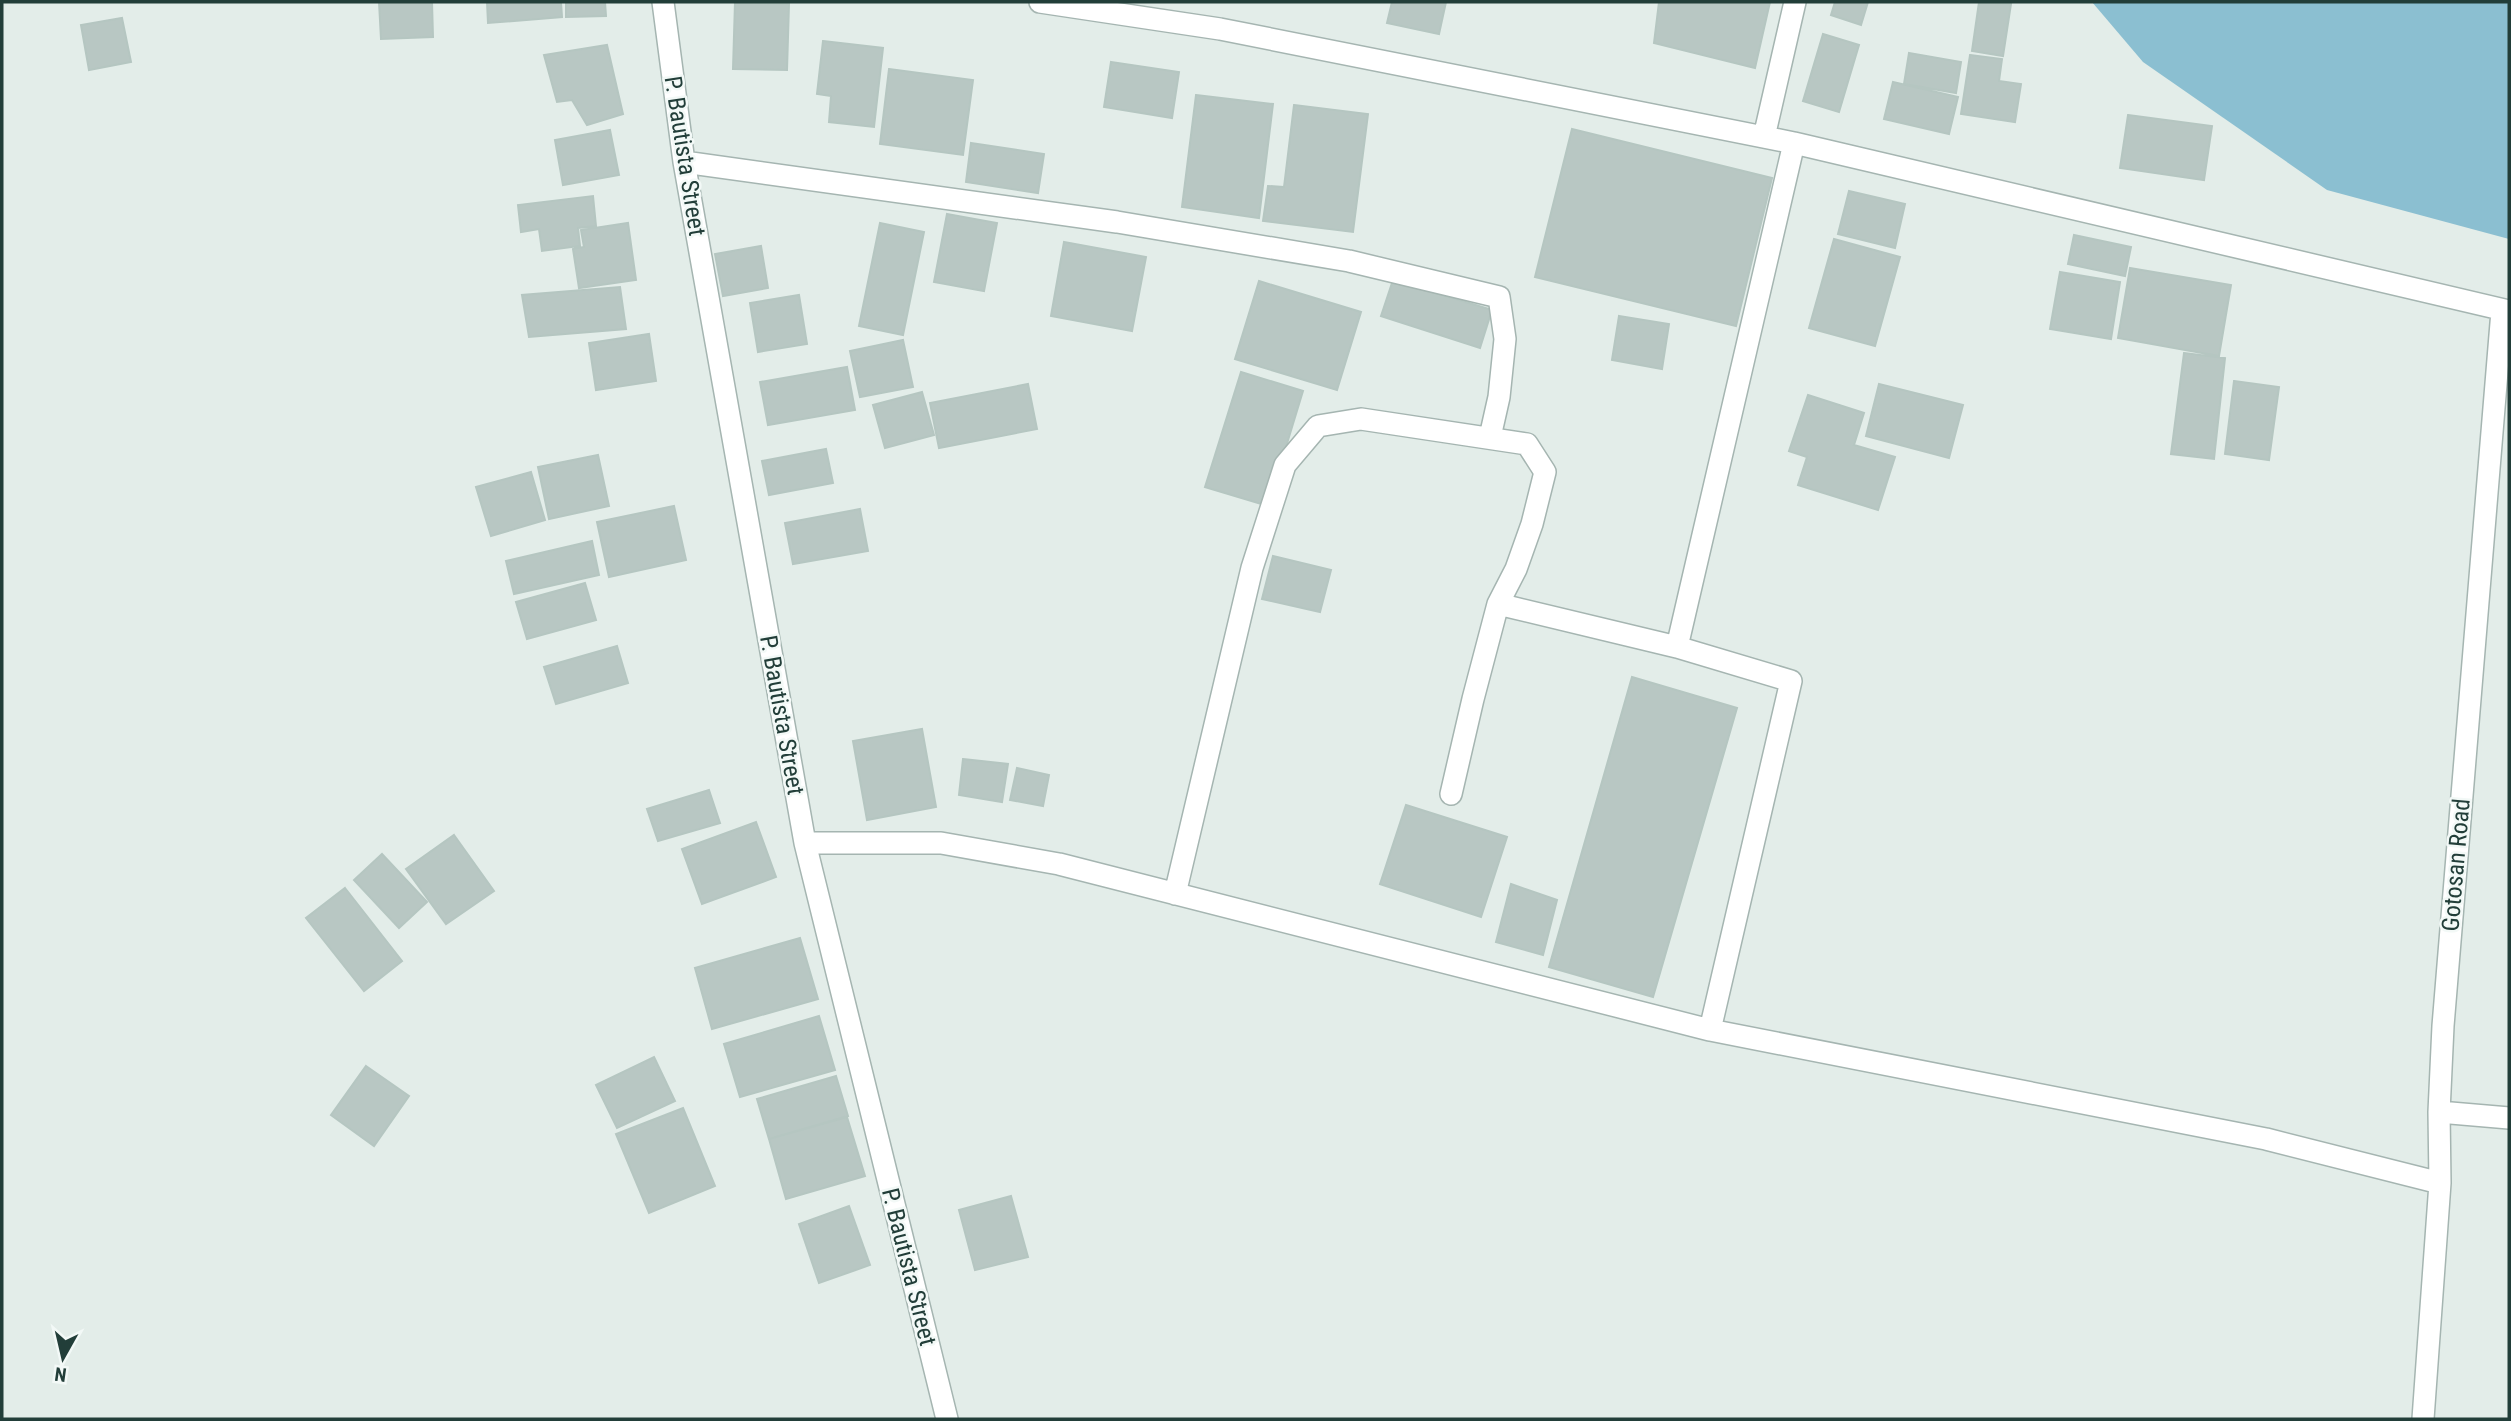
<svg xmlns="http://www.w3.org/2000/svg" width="2511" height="1421" font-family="'Roboto Condensed',sans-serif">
  <rect width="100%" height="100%" fill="#e3ede9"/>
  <path fill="#8bbfd1" d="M2092 2H2509V239L2327 190 2143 62Z"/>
  <path fill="#b8c7c3" stroke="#b5c6c1" stroke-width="2" d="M379 2H432L433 37 381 39Z
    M487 2H561L562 17 488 23Z
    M566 2H605L606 16 566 17Z
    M735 2 789 4 787 70 733 69Z
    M1392 2H1446L1439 34 1387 23Z
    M1659 2H1770L1755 68 1654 43Z
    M1835 2H1868L1861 25 1831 15Z
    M1979 2 2011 4 2003 56 1972 51Z
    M122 18 131 62 89 70 81 25Z
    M1823 34 1859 45 1839 112 1803 101Z
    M823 41 883 48 874 127 829 122 831 96 817 94Z
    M607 45 623 114 587 125 572 100 557 102 544 55Z
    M1909 53 1961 62 1956 93 1904 84Z
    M1970 55 2002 59 1999 81 2021 84 2015 122 1961 114Z
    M1111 62 1179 72 1172 118 1104 107Z
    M889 69 973 80 963 155 880 144Z
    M1893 82 1958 97 1949 134 1884 119Z
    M1196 95 1273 104 1259 218 1182 207Z
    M1294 105 1368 114 1353 232 1263 221 1268 186 1284 187Z
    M2128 115 2212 126 2204 180 2120 168Z
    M1572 129 1772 178 1736 326 1535 277Z
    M610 130 619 175 563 185 555 140Z
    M971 143 1044 154 1038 193 966 182Z
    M1849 191 1905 204 1895 248 1838 234Z
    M593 196 596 226 578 228 580 246 542 251 539 229 521 232 518 205Z
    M947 214 997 223 984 291 934 282Z
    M628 223 636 280 579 288 573 249 584 247 581 230Z
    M880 223 924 232 903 335 859 326Z
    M2074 235 2131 247 2125 276 2068 264Z
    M1834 239 1900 257 1875 346 1809 328Z
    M1064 242 1146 257 1132 331 1051 316Z
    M761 246 768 288 723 296 715 254Z
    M2130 268 2231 285 2219 356 2118 338Z
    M2060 272 2120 282 2111 339 2050 329Z
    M1393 280 1492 310 1480 348 1381 316Z
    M1259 281 1361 312 1337 390 1235 359Z
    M620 287 626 329 529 337 522 295Z
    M799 295 807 344 758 352 750 303Z
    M1619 316 1669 324 1662 369 1612 360Z
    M649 334 656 381 596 390 589 343Z
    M903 340 913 387 860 397 850 351Z
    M2184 353 2225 358 2214 459 2171 454Z
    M847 367 855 410 768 425 760 382Z
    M1241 372 1303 391 1268 506 1205 487Z
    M2234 381 2279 387 2269 460 2225 454Z
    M1028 384 1037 429 939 448 930 403Z
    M1879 384 1963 405 1949 458 1866 436Z
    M922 392 934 435 885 448 873 405Z
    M1808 395 1864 413 1854 445 1895 457 1878 510 1798 485 1807 457 1789 451Z
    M826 449 833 483 769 495 762 461Z
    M598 455 609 506 549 519 538 467Z
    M531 472 545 520 491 536 476 487Z
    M674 506 686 560 609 577 597 522Z
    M860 509 868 551 793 564 785 523Z
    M592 541 599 575 514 594 506 561Z
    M1273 556 1331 570 1320 612 1262 599Z
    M585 583 596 620 527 639 516 602Z
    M617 646 628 683 556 704 544 667Z
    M1632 677 1737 708 1653 997 1549 967Z
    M922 729 936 807 867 820 853 741Z
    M963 759 1008 764 1002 802 959 795Z
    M1017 768 1049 775 1043 806 1010 800Z
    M709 790 720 823 658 841 647 809Z
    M1406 805 1507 837 1481 917 1380 884Z
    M756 822 776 877 702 904 682 849Z
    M454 835 494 891 446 924 406 869Z
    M382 854 427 902 399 928 354 880Z
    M1511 884 1557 900 1543 955 1496 942Z
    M345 888 402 961 364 991 306 918Z
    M800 938 818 999 712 1029 695 968Z
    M819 1016 835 1070 740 1097 724 1044Z
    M654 1057 675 1101 617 1128 596 1085Z
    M366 1066 409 1096 374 1146 331 1115Z
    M836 1076 848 1116 769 1139 757 1099Z
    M683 1108 715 1186 649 1213 616 1134Z
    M847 1117 865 1176 786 1199 769 1139Z
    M1011 1196 1028 1257 975 1270 959 1210Z
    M849 1206 870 1265 819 1283 799 1224Z"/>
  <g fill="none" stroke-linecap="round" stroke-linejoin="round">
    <defs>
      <path id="minor" d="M663 2 684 162 805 843 947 1419
        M1040 2 1220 29 1794 143 2509 311
        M1764 137 1795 2
        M684 162 1117 222 1349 261 1499 297 1505 339 1499 397 1490 437
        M1498 604 1677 647 1791 681 1710 1030
        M1677 647 1794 143
        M805 843H941L1059 864 1710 1030 2266 1139 2440 1183
        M1175 894 1252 568 1285 465 1318 426 1361 419 1527 444 1545 472 1532 524 1516 569 1498 604 1473 699 1451 794
        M2439 1112 2509 1118
        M2423 1419 2440 1183 2439 1112 2443 1026 2502 311"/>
    </defs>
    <use href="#minor" stroke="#a5b5b1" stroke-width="24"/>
    <use href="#minor" stroke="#fff" stroke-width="21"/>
  </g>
  <g text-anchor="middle" stroke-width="5" stroke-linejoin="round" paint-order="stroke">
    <g font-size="24" fill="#223e39" stroke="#f3f9f7">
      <text transform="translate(685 156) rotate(81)" y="8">P. Bautista Street</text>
      <text transform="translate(782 715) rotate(80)" y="8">P. Bautista Street</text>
      <text transform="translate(2456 865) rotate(-85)" y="8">Gotosan Road</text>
      <text transform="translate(909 1267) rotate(76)" y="8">P. Bautista Street</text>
    </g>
  </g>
  <rect width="2511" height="1421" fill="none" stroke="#223e39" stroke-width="7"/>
  <g transform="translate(63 1358) rotate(188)" stroke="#f3f9f7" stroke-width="5" paint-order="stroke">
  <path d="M0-5L12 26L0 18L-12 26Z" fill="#223e39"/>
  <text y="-10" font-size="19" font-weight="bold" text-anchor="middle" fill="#223e39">N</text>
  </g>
</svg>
